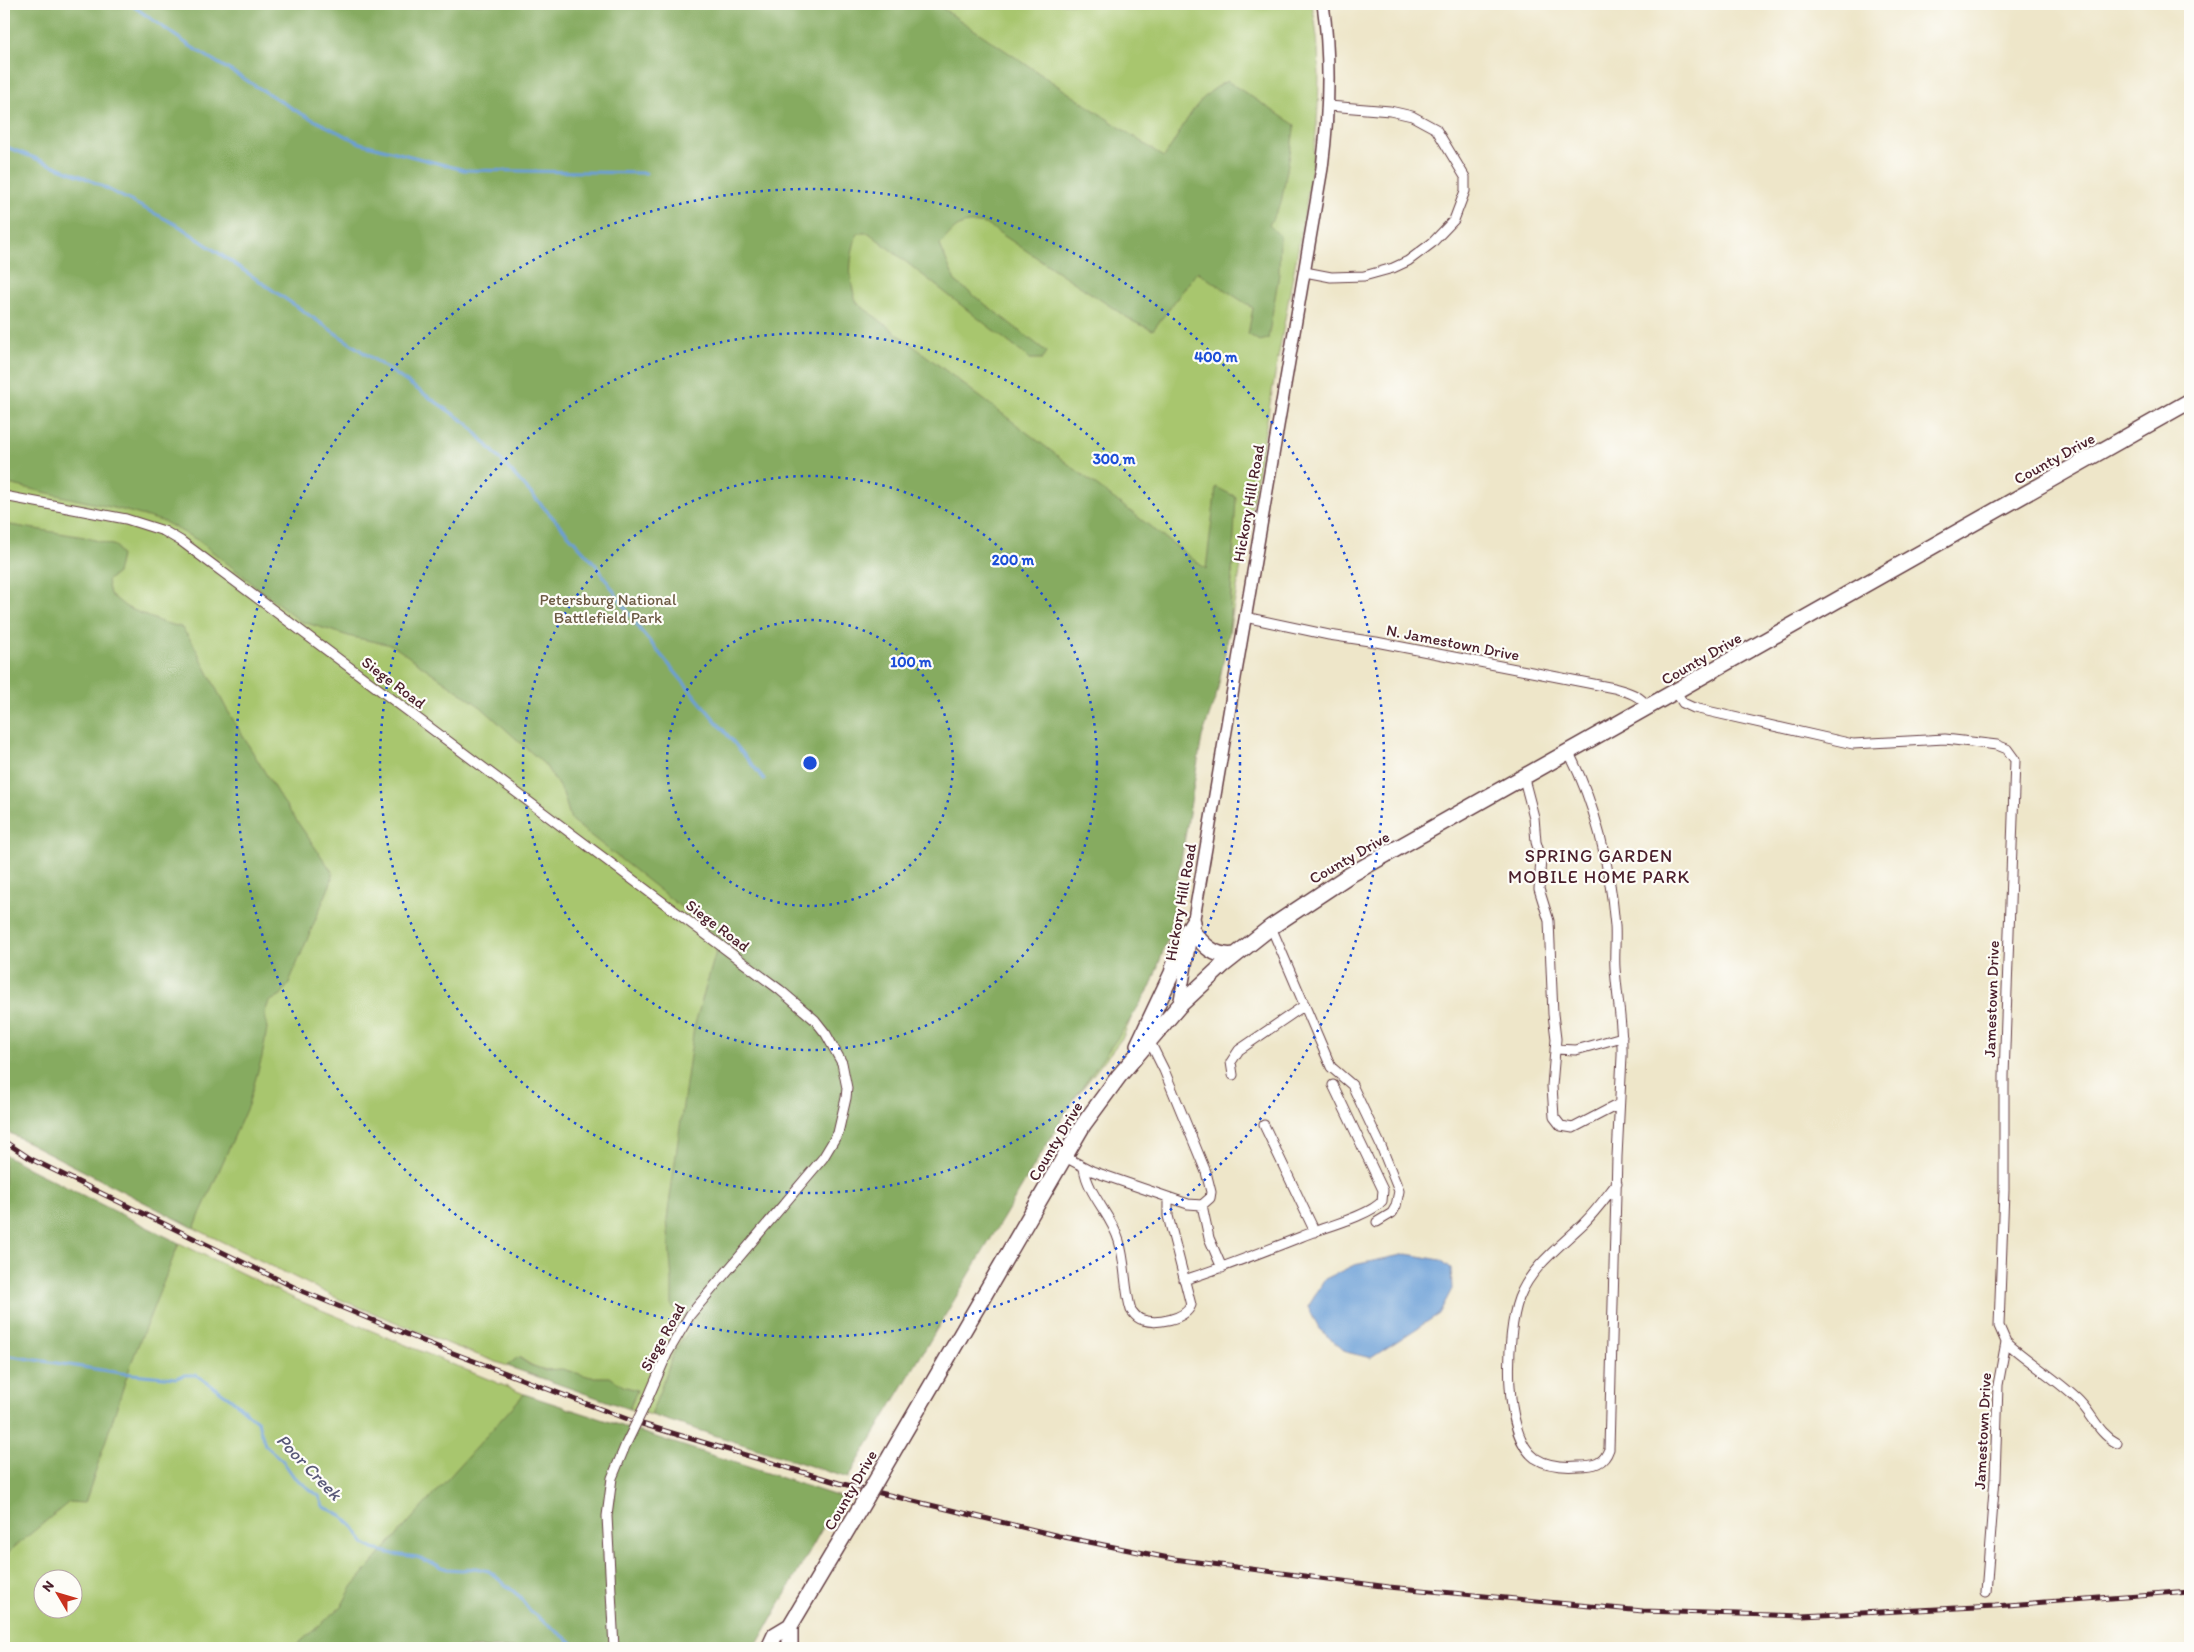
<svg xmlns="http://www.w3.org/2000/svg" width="2194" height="1652" font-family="Itim,sans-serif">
  <rect width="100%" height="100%" fill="#fdfcf7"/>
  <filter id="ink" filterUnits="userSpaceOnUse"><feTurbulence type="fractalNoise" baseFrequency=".02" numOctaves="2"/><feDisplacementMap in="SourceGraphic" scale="10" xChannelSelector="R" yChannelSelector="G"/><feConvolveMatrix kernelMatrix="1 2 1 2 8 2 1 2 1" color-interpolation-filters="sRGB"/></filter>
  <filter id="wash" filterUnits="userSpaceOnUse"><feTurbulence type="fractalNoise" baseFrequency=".0096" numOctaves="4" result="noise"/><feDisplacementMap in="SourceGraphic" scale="20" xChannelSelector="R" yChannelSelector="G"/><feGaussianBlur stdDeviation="1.12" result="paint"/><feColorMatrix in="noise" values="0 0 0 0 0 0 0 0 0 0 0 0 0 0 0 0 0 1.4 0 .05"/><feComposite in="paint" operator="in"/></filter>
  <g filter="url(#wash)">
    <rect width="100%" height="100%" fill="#eee6c9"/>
    <path fill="#a8c66e" stroke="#79724c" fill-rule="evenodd" d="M4 4H1312C1332 99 1304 213 1287 308 1268 416 1248 525 1229 633L1234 542 1163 944 1123 1037 1067 1108 655 1405 651 1415 629 1409 634 1398 555 1370C540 1371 530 1365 519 1357L507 1366 454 1346 339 1299 194 1228 198 1219 4 1117Z
      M4 1164 175 1253 179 1243 295 1299 524 1394 520 1399 747 1648H4ZM42 1580H72V1610H42Z"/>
    <path fill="#86ab61" stroke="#686546" d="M4 4H936L1164 157C1185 127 1192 99 1227 81L1295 125 1281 203 1269 225 1280 236 1279 274 1268 339 1259 341 1248 334 1253 308 1197 272 1153 330 1134 322 986 224C960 220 956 226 940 245L955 281 1047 352 1042 359H1030L869 233H857C850 259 847 277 857 303L1206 569 1216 487 1236 497 1229 633 1217 693 1202 737 1168 937 1151 986 1128 1023 1076 1096 848 1478 651 1415 674 1352 692 1326 672 1306V1281L667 1219 694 1027 720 938 571 820 563 793 545 765 481 707 392 645 352 637 300 621 199 541 165 522 123 510 4 483Z
      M4 524 84 537 116 546 121 556 117 573 107 581 110 594 126 607 161 622 181 627 193 643 226 708 278 794 333 873 330 885 288 985 281 995 269 1002 265 1012 267 1029 262 1057 248 1105 194 1228 4 1130Z
      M4 1154 30 1169 179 1243 132 1361 85 1503 69 1502 11 1550 4 1560Z
      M518 1357 530 1365 544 1370 562 1369 591 1377H610L623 1386 637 1390 629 1409 507 1366Z
      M524 1394 840 1497 755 1648H293L341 1607 352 1587 389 1544Z"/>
    <path fill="#6b9fd7" stroke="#5a5f81" d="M1406 1254 1441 1260 1451 1268 1452 1289 1439 1314 1371 1358 1346 1352 1319 1329 1308 1307 1325 1279 1354 1265Z"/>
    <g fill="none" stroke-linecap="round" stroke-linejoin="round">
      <path stroke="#6b9fd7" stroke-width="3" d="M130 4 190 46 300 113 360 143 464 170 646 173
        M4 146 88 179 179 226 468 424 596 565 641 631 764 779
        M4 1355 121 1373 176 1378 185 1375H196L230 1398 258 1422 265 1445 283 1461 294 1477 319 1496 323 1506 342 1516 353 1526 365 1544 373 1549 394 1554 417 1557 447 1569 462 1570 475 1568 489 1571 519 1596 531 1612 579 1648"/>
    </g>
  </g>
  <g filter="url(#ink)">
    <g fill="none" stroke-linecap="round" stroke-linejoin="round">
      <defs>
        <path id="street" d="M1305 272 1331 277 1364 276 1393 268 1408 261 1432 243 1454 220 1465 191V177L1436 129 1412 116 1390 111 1329 106
          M4 496 126 519 164 531 181 541 780 990 815 1020 826 1034 842 1063 847 1088 846 1098 838 1133 823 1158 690 1315 667 1354 645 1405
          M1245 617 1329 635 1376 642 1614 688C1628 692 1640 695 1649 708
          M1676 692 1683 703 1694 708 1853 744 1945 739 1997 745 2007 749 2015 760 2004 1076V1190L1999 1326 2006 1342 1998 1385 1995 1478 1986 1593
          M1569 753C1597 808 1610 865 1615 926 1616 940 1614 954 1615 968 1617 998 1623 1026 1622 1056L1617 1157 1609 1449C1604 1464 1594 1466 1579 1466 1566 1467 1547 1466 1535 1458 1502 1434 1506 1333 1519 1298 1531 1267 1560 1246 1583 1224 1596 1211 1606 1197 1617 1183
          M1524 779 1534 817 1536 842 1541 858 1539 889 1549 921 1553 1014 1556 1039 1552 1086 1554 1117 1561 1126 1573 1128 1619 1104
          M1271 927 1331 1067 1352 1085 1381 1146 1399 1191 1396 1206 1392 1213 1377 1222
          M1555 1049 1576 1050 1622 1037
          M1233 1075 1231 1062 1239 1050 1305 1005
          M1264 1125 1315 1232
          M1065 1157 1092 1171 1188 1204 1202 1205 1210 1198 1211 1192 1206 1172 1164 1070 1149 1040
          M1084 1168C1088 1195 1111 1214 1119 1241 1126 1263 1124 1288 1131 1310 1134 1314 1137 1319 1143 1320 1156 1324 1185 1320 1191 1305L1168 1216V1198
          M1202 1205 1209 1238 1222 1268
          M1184 1280C1228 1266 1270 1249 1313 1232 1330 1226 1372 1214 1382 1201L1383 1190 1333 1085
          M2006 1342C2028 1362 2054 1377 2076 1398 2092 1412 2097 1433 2117 1443
          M614 1648 607 1516 612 1478 626 1444"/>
        <path id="secondary" d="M1179 1006 1322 168C1329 113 1331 59 1323 4"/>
        <path id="highway" d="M1191 930C1203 945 1215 958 1235 955
          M1138 1045 1172 973 1180 943 1193 922
          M891 1455 1083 1125 1119 1076 1179 1006 1223 965 1271 927 1348 876 2190 401
          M769 1648 775 1635 790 1626 866 1498
          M790 1648V1626"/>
      </defs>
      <use href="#street" stroke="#633d43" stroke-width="11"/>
      <use href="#secondary" stroke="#633d43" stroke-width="14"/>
      <use href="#highway" stroke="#633d43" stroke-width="18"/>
      <use href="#street" stroke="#fff" stroke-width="9"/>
      <use href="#secondary" stroke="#fff" stroke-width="11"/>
      <use href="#highway" stroke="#fff" stroke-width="15"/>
      <defs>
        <path id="rail" d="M4 1141 31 1159 304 1292 445 1350 632 1421 839 1483 1059 1536 1174 1559 1389 1587 1643 1611 1803 1616 1995 1606 2190 1591"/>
      </defs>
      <use href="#rail" stroke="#4a1f2b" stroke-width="5"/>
      <use href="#rail" stroke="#fdfcf7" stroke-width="3" stroke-dasharray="9" stroke-linecap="butt"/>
      <defs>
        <path id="street-bridge" d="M626 1444 645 1405"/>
        <path id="highway-bridge" d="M866 1498 891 1455"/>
      </defs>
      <use href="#street-bridge" stroke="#633d43" stroke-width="11" stroke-linecap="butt"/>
      <use href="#highway-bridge" stroke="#633d43" stroke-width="18" stroke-linecap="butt"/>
      <use href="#street-bridge" stroke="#fff" stroke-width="9"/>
      <use href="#highway-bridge" stroke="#fff" stroke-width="15"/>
    </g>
  </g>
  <g fill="none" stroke="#1d4ed8" stroke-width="2.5" stroke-dasharray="2.5 5">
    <circle cx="810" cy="763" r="143"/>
    <circle cx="810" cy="763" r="287"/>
    <circle cx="810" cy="763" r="430"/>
    <circle cx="810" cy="763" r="574"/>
  </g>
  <g text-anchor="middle" stroke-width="4.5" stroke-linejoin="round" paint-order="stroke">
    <g font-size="16" fill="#4a1f2b" stroke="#fdfcf7">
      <text transform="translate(2054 458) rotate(-29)" y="6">County Drive</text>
      <text transform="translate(1248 503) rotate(-80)" y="6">Hickory Hill Road</text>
      <text transform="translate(1453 642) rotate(11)" y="6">N. Jamestown Drive</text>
      <text transform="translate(1701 658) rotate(-30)" y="6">County Drive</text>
      <text transform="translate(394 682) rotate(37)" y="6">Siege Road</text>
      <text transform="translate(1349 857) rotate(-30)" y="6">County Drive</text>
      <text transform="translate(1180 902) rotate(-80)" y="6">Hickory Hill Road</text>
      <text transform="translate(718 925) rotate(37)" y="6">Siege Road</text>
      <text transform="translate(1991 999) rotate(-88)" y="6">Jamestown Drive</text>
      <text transform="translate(1055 1141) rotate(-59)" y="6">County Drive</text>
      <text transform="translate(662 1337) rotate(-61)" y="6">Siege Road</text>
      <text transform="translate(1982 1431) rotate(-87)" y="6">Jamestown Drive</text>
      <text transform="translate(850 1490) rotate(-60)" y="6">County Drive</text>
    </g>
    <g font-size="16" fill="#6b5942" stroke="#fdfcf7">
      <text x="608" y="605">Petersburg National<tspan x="608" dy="18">Battlefield Park</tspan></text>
    </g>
    <g font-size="18" letter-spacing="1" fill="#4a1f2b" stroke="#fdfcf7">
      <text x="1599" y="862">SPRING GARDEN<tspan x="1599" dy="21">MOBILE HOME PARK</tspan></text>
    </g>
    <g font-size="18" font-style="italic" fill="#595978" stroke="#fdfcf7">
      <text transform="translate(309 1467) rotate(46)" y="6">Poor Creek</text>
    </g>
  </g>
  <circle cx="810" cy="763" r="8" fill="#1d4ed8" stroke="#fdfcf7" stroke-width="2.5"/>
  <g font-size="15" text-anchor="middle" font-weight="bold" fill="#1d4ed8" stroke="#fdfcf7" stroke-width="4.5" stroke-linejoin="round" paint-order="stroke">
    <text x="1216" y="362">400 m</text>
    <text x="1114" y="464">300 m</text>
    <text x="1013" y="565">200 m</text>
    <text x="911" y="667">100 m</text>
  </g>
  <rect width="2194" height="1652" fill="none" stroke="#fdfcf7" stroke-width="20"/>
  <g transform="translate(58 1594) rotate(308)"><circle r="24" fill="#fdfcf7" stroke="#b5a4a5"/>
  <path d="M0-4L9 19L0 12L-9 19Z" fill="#c8321e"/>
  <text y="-8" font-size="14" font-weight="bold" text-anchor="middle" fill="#4a1f2b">N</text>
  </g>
</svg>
